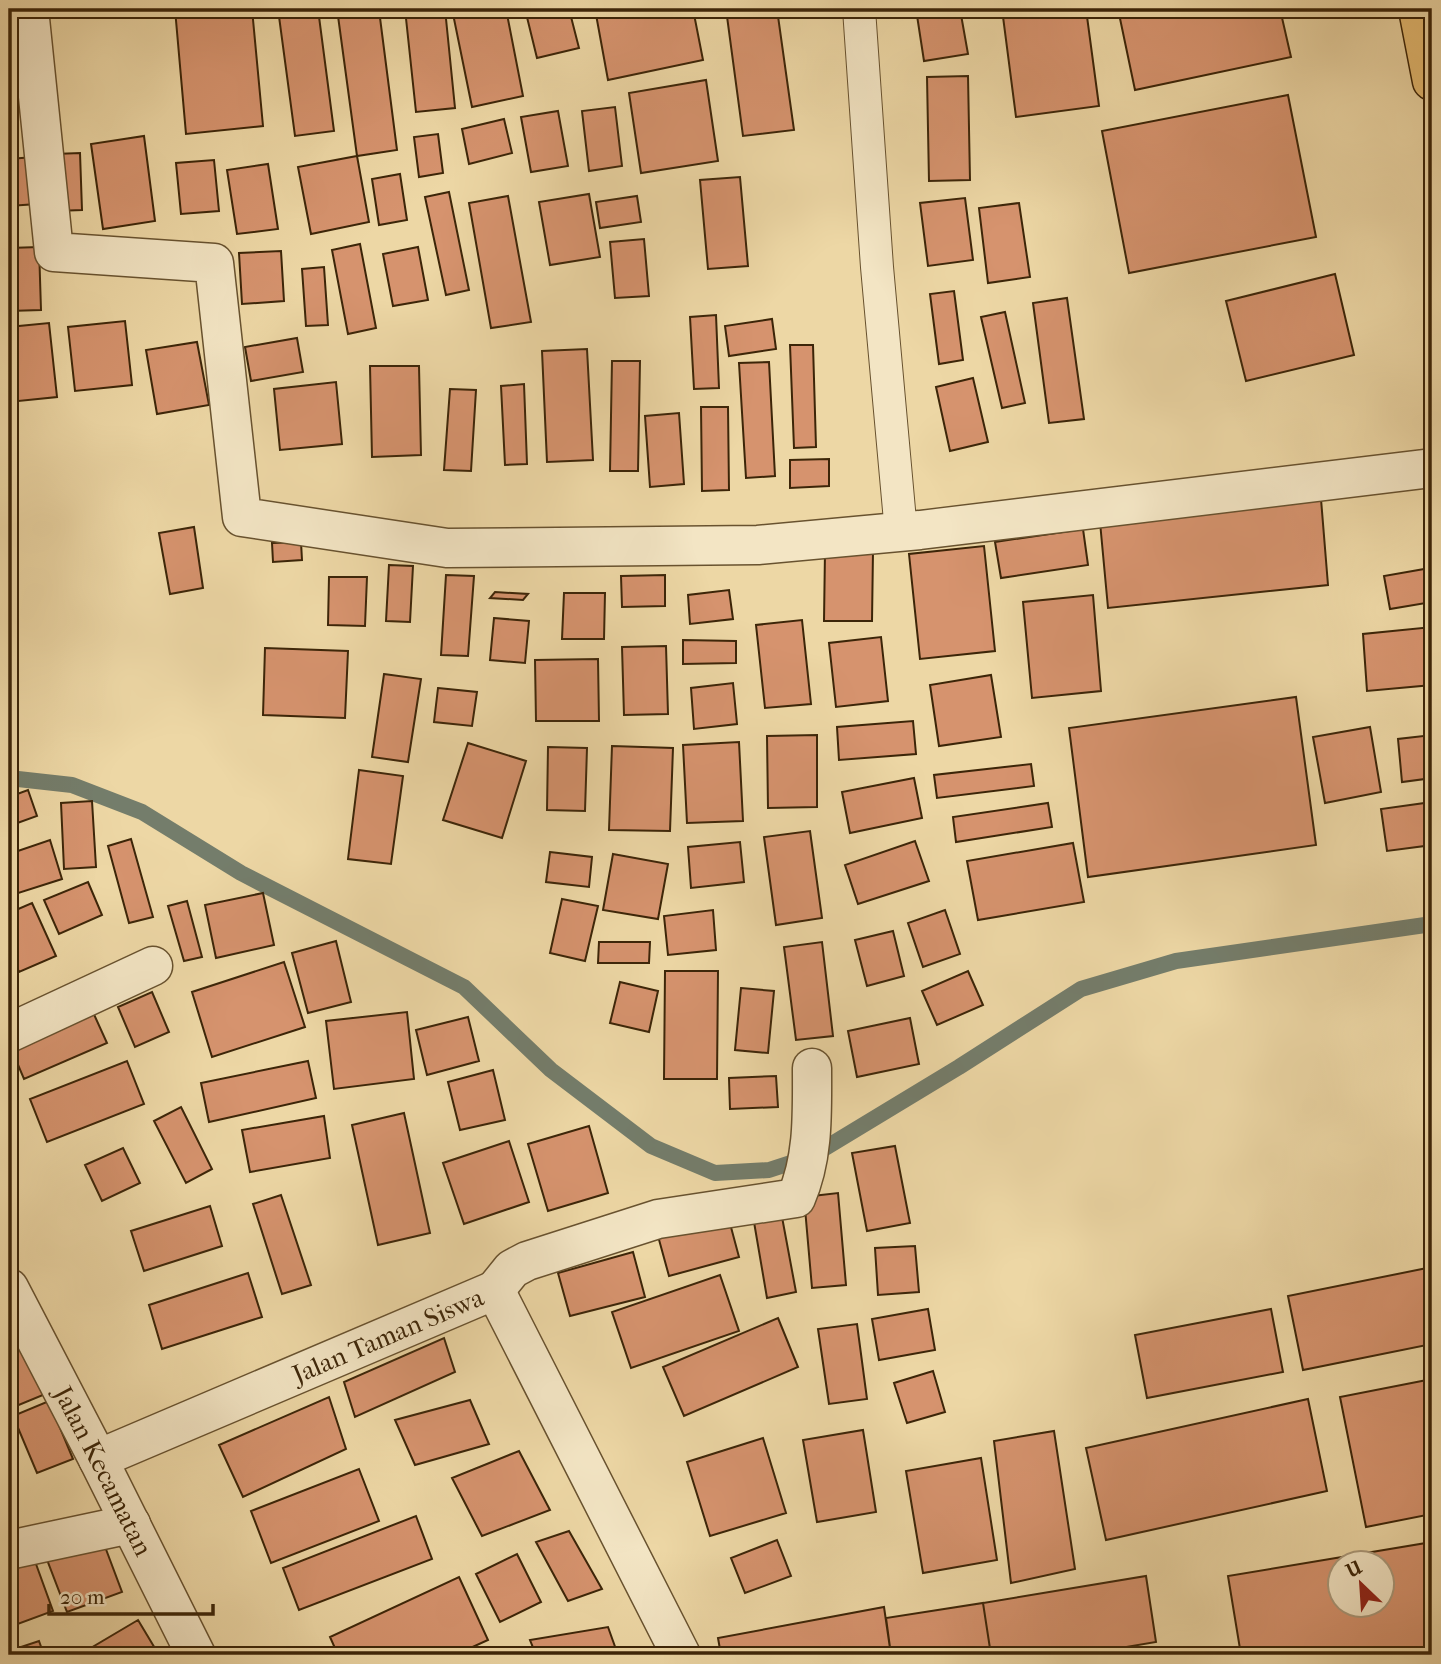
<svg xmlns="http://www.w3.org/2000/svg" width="1441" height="1664" font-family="'IM FELL French Canon',serif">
  <rect width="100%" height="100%" fill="#edd7a5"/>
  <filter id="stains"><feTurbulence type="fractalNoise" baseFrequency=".00286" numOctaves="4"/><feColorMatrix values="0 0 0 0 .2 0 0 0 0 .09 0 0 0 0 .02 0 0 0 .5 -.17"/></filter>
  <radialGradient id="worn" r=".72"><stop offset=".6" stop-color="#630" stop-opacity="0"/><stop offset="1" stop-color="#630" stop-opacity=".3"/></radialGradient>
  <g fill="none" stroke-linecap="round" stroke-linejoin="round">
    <path stroke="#747d6b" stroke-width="16" d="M9 778 72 785 142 812 241 873 464 987 551 1070 651 1146 715 1173 769 1170 812 1156 959 1067 1081 989 1176 961 1432 924"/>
  </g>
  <path fill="#d6936e" stroke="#3c2508" stroke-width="2" fill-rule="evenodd" d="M175 9H252L263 126 186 134Z
    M278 9H318L334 131 295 136Z
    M405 9H445L455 108 416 112Z
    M452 9H506L523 96 472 107Z
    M525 9H569L579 48 537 58Z
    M595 9H693L703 60 608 80Z
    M726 9H777L794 130 743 136Z
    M916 9H960L968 54 924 61Z
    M1002 9H1086L1099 106 1016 117Z
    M1118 9H1280L1291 57 1135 90Z
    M379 10 397 150 357 156 338 16Z
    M968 76 970 180 929 181 927 77Z
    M706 80 718 161 641 173 629 93Z
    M1288 95 1316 237 1129 273 1102 131Z
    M615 107 622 166 589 171 582 111Z
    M558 111 568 166 531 172 521 117Z
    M504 119 512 153 469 164 462 129Z
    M438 134 443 173 419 177 414 137Z
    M144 136 155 221 103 229 91 144Z
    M80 153 82 210 56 211 55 154Z
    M357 156 369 222 311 234 298 167Z
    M34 157 37 204 9 206V159Z
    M214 160 219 211 181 214 176 163Z
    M268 164 278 229 237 234 227 170Z
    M400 174 407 220 379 225 372 179Z
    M740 177 748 266 708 269 700 180Z
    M449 192 469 290 446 295 425 197Z
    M589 194 600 257 550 265 539 202Z
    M508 196 531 322 491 328 469 203Z
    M637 196 641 222 600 228 596 202Z
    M965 198 973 260 928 266 920 203Z
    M1019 203 1030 277 988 283 979 208Z
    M644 239 649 296 615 298 610 242Z
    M360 244 376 328 348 334 332 250Z
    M39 247 41 310 9 311V248Z
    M418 247 428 300 393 306 383 254Z
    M281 251 284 301 242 304 239 253Z
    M324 267 328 325 306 326 302 269Z
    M1335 274 1354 355 1246 381 1226 301Z
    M954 291 963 360 939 364 930 294Z
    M1067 298 1084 419 1049 423 1033 303Z
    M1005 312 1025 403 1002 408 981 317Z
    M716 315 719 388 694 389 690 317Z
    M772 319 776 349 729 356 725 326Z
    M125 321 132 385 75 391 68 327Z
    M49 323 57 397 9 402V327Z
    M297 338 303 372 251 381 245 347Z
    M197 342 209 405 157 414 146 350Z
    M790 345H813L816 447 794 448Z
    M587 349 593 460 547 462 542 351Z
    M612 361H640L638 471H610Z
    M769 362 775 476 746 478 739 363Z
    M370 366H419L421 455 372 457Z
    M973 378 988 442 950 451 936 387Z
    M336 382 342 444 280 450 274 389Z
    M524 384 527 464 505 465 501 386Z
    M450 389 476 390 471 471 444 470Z
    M701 407H728L729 490 702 491Z
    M679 413 684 484 650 487 645 416Z
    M829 459V486L790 488V460Z
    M1321 499 1328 585 1108 608 1100 522Z
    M194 527 203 588 170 594 159 533Z
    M1083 529 1088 565 1001 578 995 542Z
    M301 542 302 560 273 562 272 543Z
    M984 546 995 651 920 659 909 554Z
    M825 551H873L872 621H824Z
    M389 565 413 566 410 622 386 621Z
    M1430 568 1432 602 1390 609 1384 576Z
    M446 575 474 576 468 656 441 655Z
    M665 575V606L622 607 621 576Z
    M329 577H367L365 626 328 625Z
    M729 590 733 619 690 624 688 595Z
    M495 592 528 594 523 600 490 598Z
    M564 593H605L604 639H562Z
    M1093 595 1101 691 1032 698 1023 602Z
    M494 618 529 621 525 663 490 660Z
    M802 620 811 704 765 708 756 625Z
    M1432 627V685L1367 691 1363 634Z
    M881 637 888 701 836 707 829 643Z
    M683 640 736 641V663L683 664Z
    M666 646 668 714 624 715 622 647Z
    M265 648 348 651 345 718 263 715Z
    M598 659 599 721H536L535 660Z
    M384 674 421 679 408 762 372 757Z
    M991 675 1001 737 939 746 930 685Z
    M733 683 737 724 694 729 691 688Z
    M438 688 477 692 472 726 434 722Z
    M1296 697 1316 845 1088 877 1069 728Z
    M913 721 916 754 839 760 837 727Z
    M1370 727 1381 792 1325 803 1313 737Z
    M817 735V807L768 808 767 736Z
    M1432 735V778L1402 782 1398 739Z
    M739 742 743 821 687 823 683 745Z
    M468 743 526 761 502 838 443 820Z
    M612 746 673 748 670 831 609 830Z
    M548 747 587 748 585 811 547 810Z
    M1031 764 1034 786 937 798 934 775Z
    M359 770 403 776 391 864 348 859Z
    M914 778 922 818 850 833 842 792Z
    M28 790 37 816 9 826V797Z
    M92 801 96 867 64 869 61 803Z
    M1432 802V845L1387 851 1381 809Z
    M1048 803 1052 827 956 842 953 817Z
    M810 831 822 918 776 925 764 837Z
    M131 839 153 917 129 923 108 846Z
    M50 840 62 879 9 896V854Z
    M915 841 929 881 858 904 845 865Z
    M740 842 744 882 691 888 688 847Z
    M1073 843 1084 902 978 920 967 861Z
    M550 852 592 857 589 887 546 882Z
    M613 854 668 864 658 919 603 910Z
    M88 882 102 915 59 934 44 900Z
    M263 893 274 945 216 958 205 905Z
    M562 899 598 906 585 961 550 953Z
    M187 901 202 957 184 961 168 906Z
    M32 903 56 956 19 972 9 947V913Z
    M713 910 716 950 668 955 664 916Z
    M945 910 960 954 923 967 908 923Z
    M893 931 904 976 867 986 855 940Z
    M336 941 351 1002 308 1013 292 953Z
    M599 942H650L649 963H598Z
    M822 942 833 1036 796 1040 784 947Z
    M284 962 305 1027 212 1057 192 992Z
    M665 971H718L717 1079H664Z
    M968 971 983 1005 937 1025 922 991Z
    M620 982 658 991 649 1032 610 1023Z
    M741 988 774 991 768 1053 735 1050Z
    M152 992 169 1032 135 1047 118 1007Z
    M92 1010 107 1043 24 1079 10 1046Z
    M407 1012 414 1079 334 1089 326 1021Z
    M468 1017 479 1061 427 1075 416 1030Z
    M910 1018 919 1064 857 1077 848 1031Z
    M127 1061 144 1104 47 1142 30 1099Z
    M308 1061 316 1098 209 1122 201 1083Z
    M493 1070 505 1120 460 1130 448 1082Z
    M776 1076 778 1107 730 1109 729 1078Z
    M181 1107 212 1169 186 1183 154 1121Z
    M404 1113 430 1233 378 1245 352 1125Z
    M324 1116 330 1158 250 1172 242 1130Z
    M589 1126 608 1193 548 1211 528 1144Z
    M509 1141 529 1202 464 1224 443 1163Z
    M895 1146 910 1223 867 1231 852 1153Z
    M123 1148 140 1183 102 1201 85 1165Z
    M838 1193 846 1285 812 1288 804 1197Z
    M281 1195 311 1285 282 1294 253 1204Z
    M210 1206 222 1246 144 1271 131 1231Z
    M728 1216 739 1257 669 1276 658 1236Z
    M782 1217 796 1292 767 1298 754 1222Z
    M915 1246 919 1292 878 1295 875 1248Z
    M633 1252 645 1297 570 1316 558 1273Z
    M1432 1267V1344L1303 1370 1288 1296Z
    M248 1273 262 1317 162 1349 149 1305Z
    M720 1275 739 1331 631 1368 612 1312Z
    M928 1309 935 1350 879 1360 872 1319Z
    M1271 1309 1283 1372 1147 1398 1135 1335Z
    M778 1318 798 1367 684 1416 663 1367Z
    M857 1324 867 1399 829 1404 818 1329Z
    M17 1332 43 1395 9 1409V1336Z
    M444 1338 455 1372 355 1417 344 1382Z
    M933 1371 945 1412 907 1423 894 1383Z
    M1432 1379V1514L1366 1527 1340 1397Z
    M329 1397 346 1449 243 1497 219 1445Z
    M1308 1399 1327 1491 1106 1540 1086 1448Z
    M470 1400 489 1444 415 1465 395 1420Z
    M49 1401 73 1459 37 1473 13 1416Z
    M863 1430 876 1512 817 1522 803 1440Z
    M1054 1431 1075 1569 1011 1583 994 1441Z
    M763 1438 786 1513 710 1536 687 1462Z
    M519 1451 550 1510 482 1536 452 1478Z
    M981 1458 997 1560 923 1573 906 1471Z
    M359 1469 379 1521 271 1563 251 1511Z
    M416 1516 432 1559 299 1610 283 1568Z
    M569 1531 602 1589 568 1601 536 1542Z
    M101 1536 122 1592 67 1612 46 1557Z
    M777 1540 791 1576 745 1593 731 1558Z
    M1432 1542V1655H1241L1228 1576ZM1340 1562H1382V1604H1340Z
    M32 1553 53 1611 15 1625 9 1608V1562Z
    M517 1554 541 1602 500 1622 476 1574Z
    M1146 1576 1156 1642 1079 1655H991L983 1603Z
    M459 1577 488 1640 455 1655H338L330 1637Z
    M983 1603 991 1655H891L886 1618Z
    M884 1607 891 1655H721L718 1638Z
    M138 1620 159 1655H79Z
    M608 1627 618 1655H536L530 1640Z
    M39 1641 44 1655H9V1651Z"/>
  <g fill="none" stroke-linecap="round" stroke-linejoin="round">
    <defs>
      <path id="lane" d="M859 9 877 267 901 532"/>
      <g id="street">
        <path d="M29 9 54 252 214 263 242 517 447 548 758 545 920 530 1432 468"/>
        <path d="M9 1033 153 966"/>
        <path id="s1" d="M9 1288 98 1459 196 1655"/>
        <path d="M495 1290 512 1269 527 1261 658 1219 796 1198C814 1157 812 1112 812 1068"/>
        <path id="s2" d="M98 1459 495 1290 681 1655"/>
        <path d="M9 1550 131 1524"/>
      </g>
      <path id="primary" d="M1418 9 1432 81"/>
    </defs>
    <use href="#lane" stroke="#68522f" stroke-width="34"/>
    <use href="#street" stroke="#68522f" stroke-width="41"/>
    <use href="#primary" stroke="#3c2508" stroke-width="41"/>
    <use href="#lane" stroke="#f3e5c4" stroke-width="32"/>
    <use href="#street" stroke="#f3e5c4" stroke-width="38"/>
    <use href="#primary" stroke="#e6bc72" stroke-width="38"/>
  </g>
  <g text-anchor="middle" stroke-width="7" stroke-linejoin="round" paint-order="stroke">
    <g font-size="26" fill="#3c2508" stroke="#f3e5c4">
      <text dy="9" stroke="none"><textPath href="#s2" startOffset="315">Jalan Taman Siswa</textPath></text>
      <text dy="9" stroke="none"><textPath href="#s1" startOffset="206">Jalan Kecamatan</textPath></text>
    </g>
  </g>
  <rect width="1441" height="1664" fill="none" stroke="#edd7a5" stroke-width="35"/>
  <rect x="10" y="10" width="1420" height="1643" fill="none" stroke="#3c2508" stroke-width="3.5"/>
  <rect x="18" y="18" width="1406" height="1629" fill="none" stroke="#3c2508" stroke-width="2"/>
  <g transform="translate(1361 1584) rotate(335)"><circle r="33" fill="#f3e5c4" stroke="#aa9879" stroke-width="2"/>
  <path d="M0-5L12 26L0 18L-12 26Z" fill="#8f2418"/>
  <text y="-10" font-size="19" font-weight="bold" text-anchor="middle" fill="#3c2508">U</text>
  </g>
  <path d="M49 1604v10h164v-10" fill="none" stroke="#3c2508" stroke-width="3.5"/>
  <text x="60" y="1604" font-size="21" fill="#3c2508" stroke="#f3e5c4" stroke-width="5" paint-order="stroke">20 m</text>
  <rect width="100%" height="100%" filter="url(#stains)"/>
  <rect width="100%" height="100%" fill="url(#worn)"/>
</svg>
